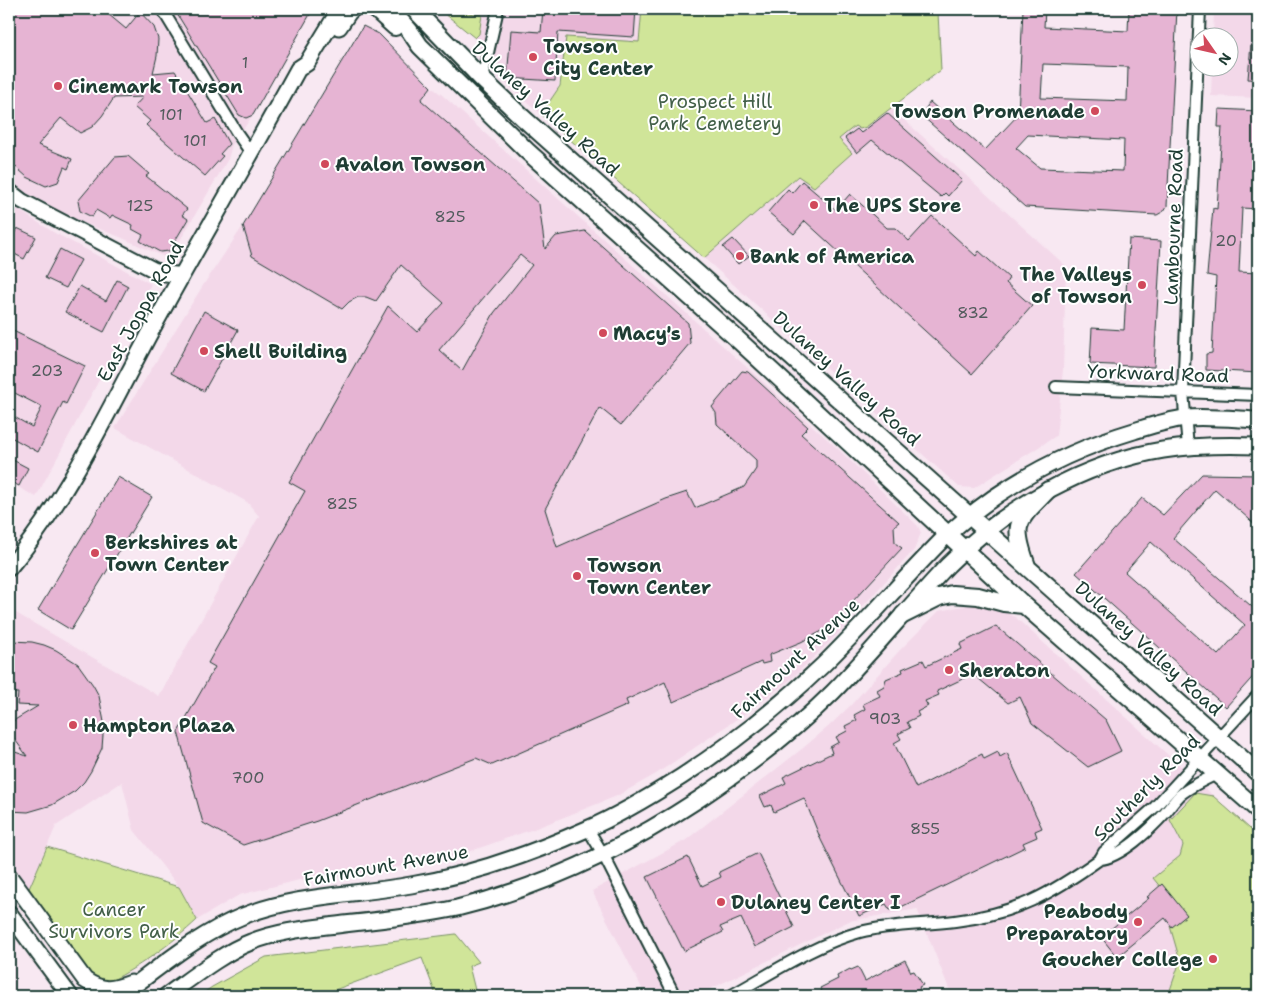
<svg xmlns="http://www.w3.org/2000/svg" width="1267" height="1005" font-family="'Shantell Sans',sans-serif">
  <rect width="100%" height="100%" fill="#f8e8f2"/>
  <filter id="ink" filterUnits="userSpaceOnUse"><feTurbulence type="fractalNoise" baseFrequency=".02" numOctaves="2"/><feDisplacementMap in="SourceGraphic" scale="10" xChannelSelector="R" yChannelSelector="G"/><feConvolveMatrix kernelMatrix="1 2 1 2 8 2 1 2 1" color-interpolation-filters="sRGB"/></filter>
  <g filter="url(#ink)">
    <path fill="#f3d8e9" d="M9 9H314L253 115 232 145 228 159 169 259 120 237 54 211 23 193 9 177Z
      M445 9H642L639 42 566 37 558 89 541 114 496 75 475 38 479 34Z
      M1214 9H1258V98L1211 96 1212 68H1230V38L1213 37Z
      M431 87 441 94 836 447 918 526 921 533 914 550 832 640 791 679 753 708 656 774 617 796 539 827 471 851 434 861 345 876 299 880 239 895 197 920 179 887 134 830 122 782 56 826 28 891 9 864V609L159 696 259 516 247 502 115 428 202 287 243 226 252 256 342 309 358 297H366L404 124Z
      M891 108 1066 266 1063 370 1056 436 974 488 959 487 704 258 799 176 814 187 839 139 855 125 866 127Z
      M9 204 53 232 151 284 36 497 9 482Z
      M978 603 993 607 1015 617 1258 836V996H952L917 909 849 921 696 996H646L592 891 686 840 803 748 828 727 851 705 899 651 939 611Z"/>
    <path fill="#d0e599" stroke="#789166" d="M439 9 482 15 479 34 475 38Z
      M642 9H919L922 15 938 13 941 70 866 127 860 129 855 126 839 139 852 153 814 187 798 176 704 258 541 114 560 86 566 37 639 42Z
      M1195 793 1213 796 1258 836V996H1116L1119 994 1169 993 1180 961 1170 926 1183 915 1153 878 1180 856 1183 845 1170 820Z
      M47 847 179 887 197 920C174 942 134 971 104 984L94 979 28 891Z
      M456 934 479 962 469 966 476 994 487 990 489 996H435V992L422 958 318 996H199L212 987 266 957Z"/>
    <path fill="#e6b4d3" stroke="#1f3d34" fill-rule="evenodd" d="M9 9H102L126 29 140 12 154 27 158 39 157 56 153 73 175 71 207 123 215 119 229 144 220 154 223 156 205 176 146 125 150 121 134 107 143 97 114 98 102 116 92 127 80 133 61 118 38 145 72 159 68 169 64 167 58 182 46 186 27 177 9 161Z
      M174 9H313L253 115 246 118 239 115Z
      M543 9H636L634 37 558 32 555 81 507 78 511 30 541 32Z
      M1023 9H1045L1044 27 1128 31 1129 9H1177L1167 206 1164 211 1157 215 1025 207 921 115 930 102 985 150 1018 115ZM1043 64 1128 67 1127 101 1041 98ZM1028 135 1124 140 1123 171 1040 168 1016 148Z
      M363 26 379 34 431 87 421 100 539 204 545 249 556 236 585 231 688 323 690 343 621 425 600 408 545 509 557 547 666 499 687 492 695 508 744 487 756 469V460L717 424 716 413 712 407 742 371 748 372 808 427 801 434 899 522 894 526 895 543 902 548 828 628 801 642 769 655 770 662 762 664 761 662 673 702 665 682 626 700 628 705 492 765 476 758 317 821 243 845 203 823 178 732 215 667 208 663 305 491 289 482 388 306 417 332 444 303 401 265 376 301 366 297H358L349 302 342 309 252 256 243 226ZM520 255 532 265 494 313 462 371 439 350Z
      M1251 44 1258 45V80L1248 79Z
      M1219 109 1258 111V209L1242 208 1239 272 1258 273V373L1206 370V354L1212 353 1216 277 1207 275 1213 208 1217 209 1222 127H1218Z
      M887 113 962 180 948 196 945 193 941 197 872 140 857 153 845 138 857 129 861 133Z
      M128 156 149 174 146 176 187 209 182 215 188 219 169 251 160 252 140 241 143 235 132 229 133 225 112 215 110 218 96 210 92 217 80 211 78 201 115 157Z
      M802 181 836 210 850 194 887 228H895L909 241 932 216 976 256 979 251 1009 278 1006 283 1032 306 972 374 805 221 794 234 768 212 788 189 792 193Z
      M17 228 36 237 24 259 9 251V244Z
      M733 239 749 256 738 264 723 247Z
      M1129 239 1161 241 1154 367 1090 364 1092 328 1124 330Z
      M60 249 81 260 66 288 45 278Z
      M117 280 128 286 104 332 65 312 80 286 106 301Z
      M204 311 238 330 204 391 171 373Z
      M9 329 85 366 66 404 63 402 38 452 9 436V414L32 427 42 407 9 390Z
      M9 458 28 468 19 486 9 481Z
      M1202 474 1258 475V527L1215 489 1173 538 1258 612V671L1226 707 1076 573 1142 498 1163 515ZM1151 542 1245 625 1218 655 1125 572Z
      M118 477 152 497 71 630 38 610Z
      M996 626 1106 720 1121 751 1088 767 1032 723 1020 697 1008 703 973 674 937 691 939 695 925 701 928 706 917 712 919 716 907 722 910 728 898 734 901 739 894 743 916 788 982 754 984 759 998 752 1000 757 1007 753 1042 828 1035 831 1037 837 1023 843 1025 847 899 908 890 910 886 904 859 916 821 840 804 798 774 812 771 805 765 807 760 796 786 783 783 777 832 753 830 747 839 742 836 737 847 731 845 726 857 720 854 715 865 709 863 704 880 696 877 690 884 686 886 679 903 672 902 669 923 660 926 666 962 649 960 644Z
      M12 641 32 642 44 645 56 650 78 664 93 685 99 696 104 722 102 748 91 771 84 782 75 791 52 805 28 812 9 811V750L27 756 10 733 9 727 13 721 38 706 17 705 18 693H13V688L9 689V670L12 669Z
      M758 853 794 927 755 947 741 918 720 927 723 932 684 951 647 877 688 857 702 886 721 877 719 872Z
      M1162 884 1187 915 1172 927 1165 918 1117 957 1101 937 1149 898 1147 897Z
      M905 960 911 972 914 971 923 985 919 987 920 989 906 996H824L820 988 838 979 837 976 850 969 851 970 858 967 865 981Z"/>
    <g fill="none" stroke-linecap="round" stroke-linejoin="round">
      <defs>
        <path id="minor" d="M162 9 237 133 251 153
          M482 79 498 9
          M1056 387 1258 395
          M1188 447 1183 392 1200 9
          M588 829 603 854 675 996
          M1100 859C1120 858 1151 829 1165 813 1170 807 1175 800 1180 795 1191 786 1204 780 1217 774
          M730 996C772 973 813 945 860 932 891 924 923 925 955 921 1016 914 1051 894 1100 859L1104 852 1155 807 1258 695"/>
        <path id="tertiary" d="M9 191 22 201 160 273 181 275"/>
        <path id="secondary" d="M339 27 349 12 353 9
          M9 568C67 500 109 409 151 331 199 243 250 157 298 69L307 63 340 9
          M9 876 85 980C102 992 113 990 131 983
          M9 913 70 996
          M120 996C159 968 198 934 243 916 296 895 355 895 411 885 471 875 531 854 587 829 620 815 651 796 681 777 732 744 779 707 823 665 866 623 905 577 948 534 1002 485 1064 452 1134 431 1150 426 1168 420 1186 418 1207 416 1236 419 1258 420
          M166 996C190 979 224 952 251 942 280 930 314 928 344 924 382 920 420 916 457 908 543 887 626 847 699 799 747 767 793 732 833 692 873 651 909 606 948 565 1005 508 1083 463 1163 450 1195 445 1227 445 1258 446"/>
        <path id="primary" d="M375 9 395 27
          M390 9 409 30 420 46 527 151 735 337 1024 605 1258 810
          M414 9 482 79 522 117 1258 773
          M1027 566C1011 522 1017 522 1048 490
          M903 615 939 597 952 594 978 596 1004 603 1024 605"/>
      </defs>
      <use href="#minor" stroke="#1f3d34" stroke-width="14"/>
      <use href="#tertiary" stroke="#1f3d34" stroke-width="18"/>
      <use href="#secondary" stroke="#1f3d34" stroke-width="19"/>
      <use href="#primary" stroke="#1f3d34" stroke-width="20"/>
      <use href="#minor" stroke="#fff" stroke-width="10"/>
      <use href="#tertiary" stroke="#fff" stroke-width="14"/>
      <use href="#secondary" stroke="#fff" stroke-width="15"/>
      <use href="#primary" stroke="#fff" stroke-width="16"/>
    </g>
  </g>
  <g fill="#d1495b" stroke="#fff" stroke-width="2">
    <circle cx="533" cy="57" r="5"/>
    <circle cx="58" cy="86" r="5"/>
    <circle cx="1095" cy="111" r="5"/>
    <circle cx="325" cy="164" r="5"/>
    <circle cx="814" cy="205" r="5"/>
    <circle cx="740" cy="256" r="5"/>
    <circle cx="1142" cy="285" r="5"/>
    <circle cx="603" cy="333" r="5"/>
    <circle cx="204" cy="351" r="5"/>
    <circle cx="95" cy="553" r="5"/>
    <circle cx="577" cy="576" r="5"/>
    <circle cx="949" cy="670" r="5"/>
    <circle cx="73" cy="725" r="5"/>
    <circle cx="721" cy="902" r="5"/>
    <circle cx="1138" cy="922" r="5"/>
    <circle cx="1213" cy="959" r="5"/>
  </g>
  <g text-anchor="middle" stroke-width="4" stroke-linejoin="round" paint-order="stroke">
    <g font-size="16" fill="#515b5c">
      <text x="245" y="68">1</text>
      <text x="171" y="120">101</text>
      <text x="195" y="146">101</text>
      <text x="140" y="211">125</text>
      <text x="450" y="222">825</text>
      <text x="1226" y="246">20</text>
      <text x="973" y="318">832</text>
      <text x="47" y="376">203</text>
      <text x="342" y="509">825</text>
      <text x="885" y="724">903</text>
      <text x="248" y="783">700</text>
      <text x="925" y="834">855</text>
    </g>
    <g font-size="19" font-weight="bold" fill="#1f3d34" stroke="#fff" text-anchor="start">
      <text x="543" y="53">Towson<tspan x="543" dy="22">City Center</tspan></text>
      <text x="68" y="93">Cinemark Towson</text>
      <text x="1085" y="118" text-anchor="end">Towson Promenade</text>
      <text x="335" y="171">Avalon Towson</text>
      <text x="824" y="212">The UPS Store</text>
      <text x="750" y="263">Bank of America</text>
      <text x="1132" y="281" text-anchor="end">The Valleys<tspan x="1132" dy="22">of Towson</tspan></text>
      <text x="613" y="340">Macy's</text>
      <text x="214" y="358">Shell Building</text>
      <text x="105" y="549">Berkshires at<tspan x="105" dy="22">Town Center</tspan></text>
      <text x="587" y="572">Towson<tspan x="587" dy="22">Town Center</tspan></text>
      <text x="959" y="677">Sheraton</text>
      <text x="83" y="732">Hampton Plaza</text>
      <text x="731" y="909">Dulaney Center I</text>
      <text x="1128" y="918" text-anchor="end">Peabody<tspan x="1128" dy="22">Preparatory</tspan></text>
      <text x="1203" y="966" text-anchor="end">Goucher College</text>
    </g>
    <g font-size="19" fill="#425f48" stroke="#fff">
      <text x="715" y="108">Prospect Hill<tspan x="715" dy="22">Park Cemetery</tspan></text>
      <text x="114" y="916">Cancer<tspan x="114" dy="22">Survivors Park</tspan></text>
    </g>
    <g font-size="19" fill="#1f3d34" stroke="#fff">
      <text transform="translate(546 108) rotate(42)" y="7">Dulaney Valley Road</text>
      <text transform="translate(1173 227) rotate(-88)" y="7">Lambourne Road</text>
      <text transform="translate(140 311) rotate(-61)" y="7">East Joppa Road</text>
      <text transform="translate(1158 373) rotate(2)" y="7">Yorkward Road</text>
      <text transform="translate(847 378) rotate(42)" y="7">Dulaney Valley Road</text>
      <text transform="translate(1149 648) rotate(42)" y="7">Dulaney Valley Road</text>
      <text transform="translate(795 658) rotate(-43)" y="7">Fairmount Avenue</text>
      <text transform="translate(1146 787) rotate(-45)" y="7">Southerly Road</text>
      <text transform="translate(386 865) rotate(-10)" y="7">Fairmount Avenue</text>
    </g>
  </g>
  <rect width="1267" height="1005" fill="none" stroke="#fff" stroke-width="30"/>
  <rect x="15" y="15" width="1237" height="975" fill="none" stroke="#1f3d34" stroke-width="2" filter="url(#ink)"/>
  <g transform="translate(1214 52) rotate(124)"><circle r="24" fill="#ffffff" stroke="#a5b1ae"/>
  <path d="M0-4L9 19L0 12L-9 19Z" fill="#d1495b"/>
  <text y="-8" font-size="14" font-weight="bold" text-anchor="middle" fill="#1f3d34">N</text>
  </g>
</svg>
